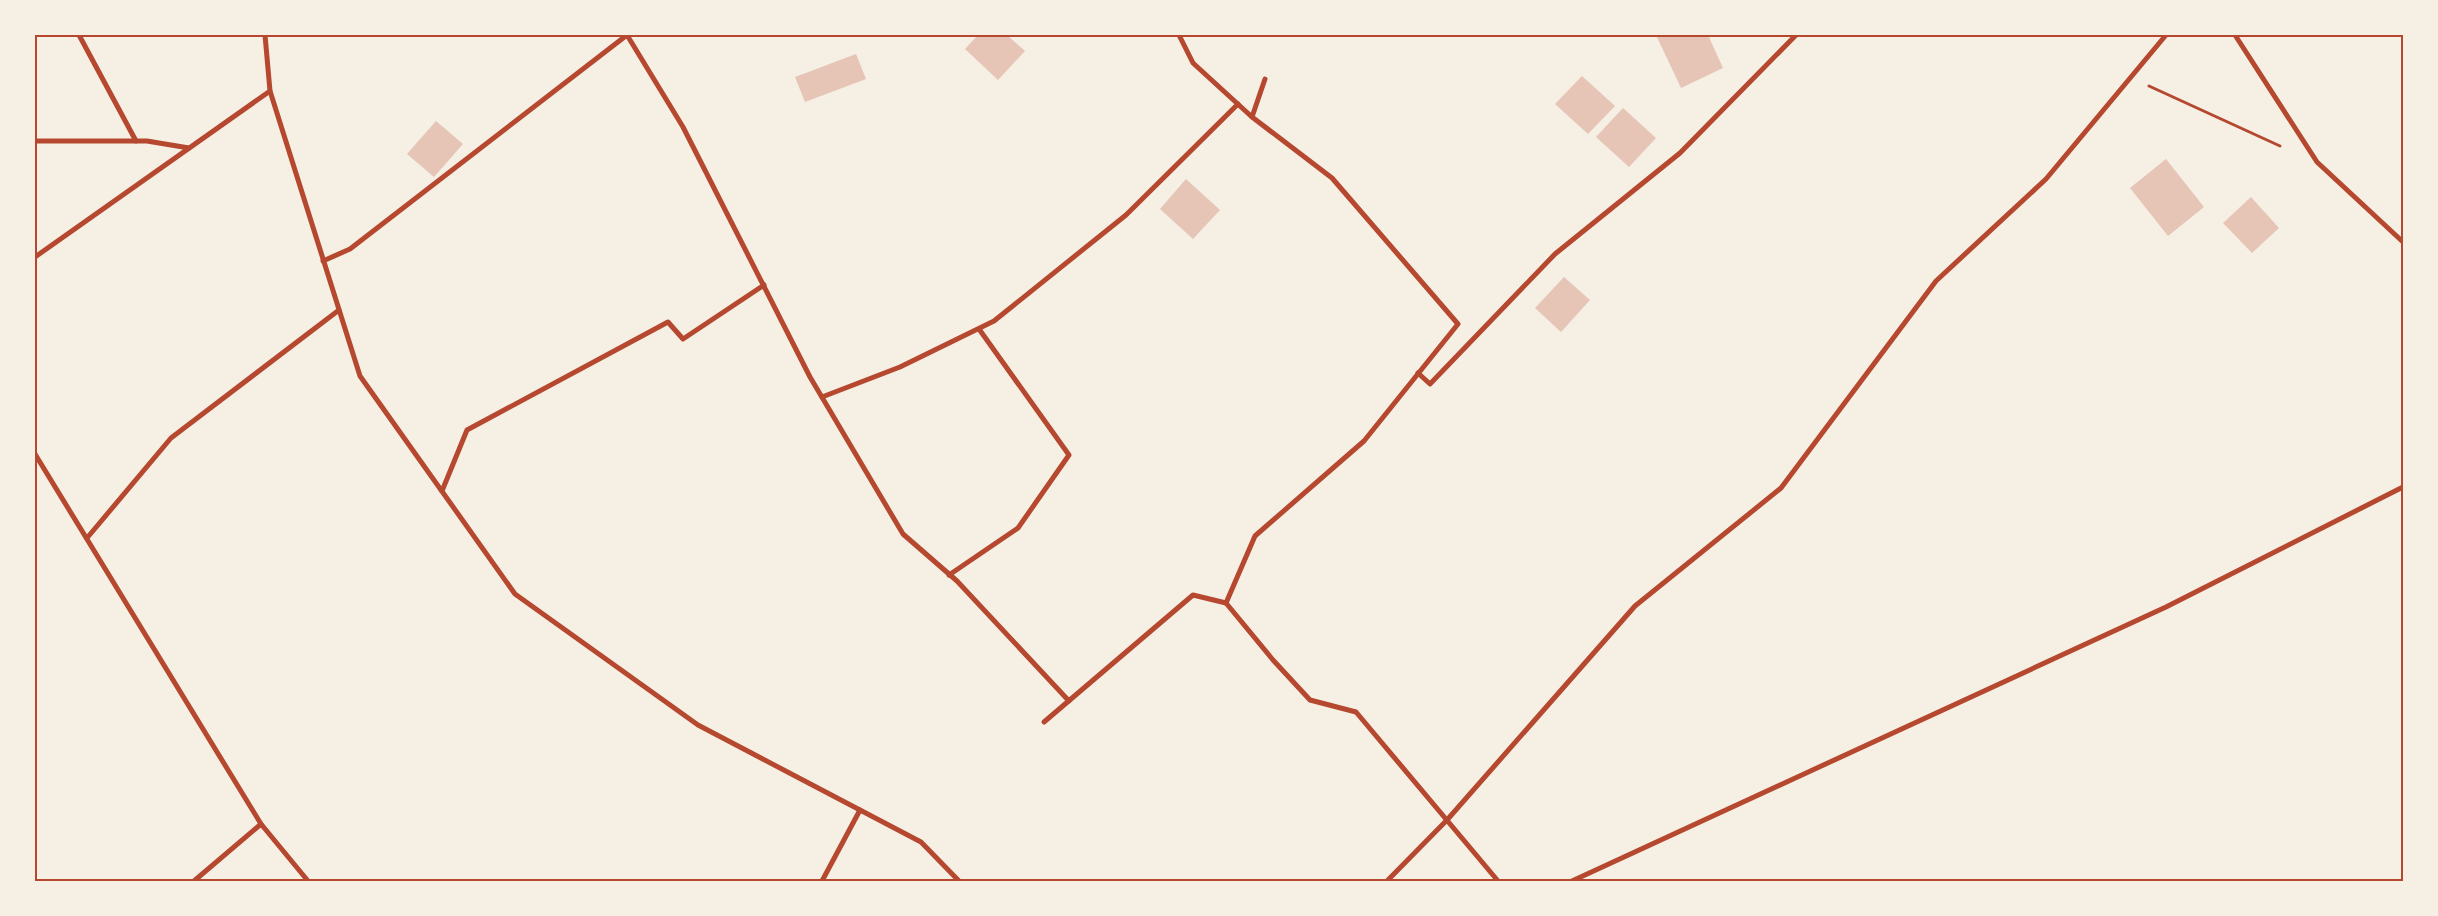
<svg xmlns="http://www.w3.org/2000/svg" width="2438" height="916" viewBox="0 0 2438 916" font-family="'Work Sans',sans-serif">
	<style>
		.building { fill: #e6c5b7 }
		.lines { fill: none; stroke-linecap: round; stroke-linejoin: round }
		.path { stroke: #b5482f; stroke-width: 3 }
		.minor { stroke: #b5482f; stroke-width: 5 }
		.neatline { fill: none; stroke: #b5482f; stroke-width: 2 }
	</style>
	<rect width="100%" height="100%" fill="#f6efe4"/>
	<g class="building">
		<polygon points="978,35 1007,35 1025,51 998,80 965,49"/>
		<polygon points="1656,35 1708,35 1723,68 1681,88"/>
		<polygon points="856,54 866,79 805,102 795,77"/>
		<polygon points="1582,76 1615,106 1588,134 1555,104"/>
		<polygon points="1623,108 1656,138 1629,167 1596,137"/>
		<polygon points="436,121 463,144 434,177 407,154"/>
		<polygon points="2166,159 2204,207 2168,236 2130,188"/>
		<polygon points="1186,179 1220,210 1193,239 1160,209"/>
		<polygon points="2251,197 2279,228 2252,253 2223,223"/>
		<polygon points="1564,277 1590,300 1561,332 1535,308"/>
	</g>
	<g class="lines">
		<polyline class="path" points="2149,86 2280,146"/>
		<g class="minor">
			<polyline points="79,35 136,141"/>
			<polyline points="627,35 683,127 810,377 903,534 957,581 1069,701"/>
			<polyline points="1179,35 1193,63 1252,117"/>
			<polyline points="2235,35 2317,162 2403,242"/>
			<polyline points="1265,79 1252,117 1332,178 1458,324 1364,441 1255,536 1226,603 1273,660 1310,700 1356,712 1498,881"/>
			<polyline points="270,91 360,376 515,594 698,725 921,842 959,881"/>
			<polyline points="35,141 147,141 189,148"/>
			<polyline points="35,257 270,91 265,35"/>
			<polyline points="323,261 350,249 627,35"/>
			<polyline points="1418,373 1430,384 1555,254 1680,153 1796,35"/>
			<polyline points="822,397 900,367 994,321 1126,215 1238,104"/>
			<polyline points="35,454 261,824 308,881"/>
			<polyline points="442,491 467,430 668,322 683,339 764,285"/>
			<polyline points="87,538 171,438 339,310"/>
			<polyline points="949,575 1018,528 1069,455 979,329"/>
			<polyline points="1044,722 1193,595 1226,603"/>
			<polyline points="194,881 261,824"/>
			<polyline points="822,881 860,810"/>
			<polyline points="1387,881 1447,820 1635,606 1781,488 1936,281 2046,179 2166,35"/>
			<polyline points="1572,881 2166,607 2403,487"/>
		</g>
	</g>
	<rect width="2438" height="916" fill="none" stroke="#f6efe4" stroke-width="72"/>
	<rect x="36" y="36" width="2366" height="844" class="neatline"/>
</svg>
